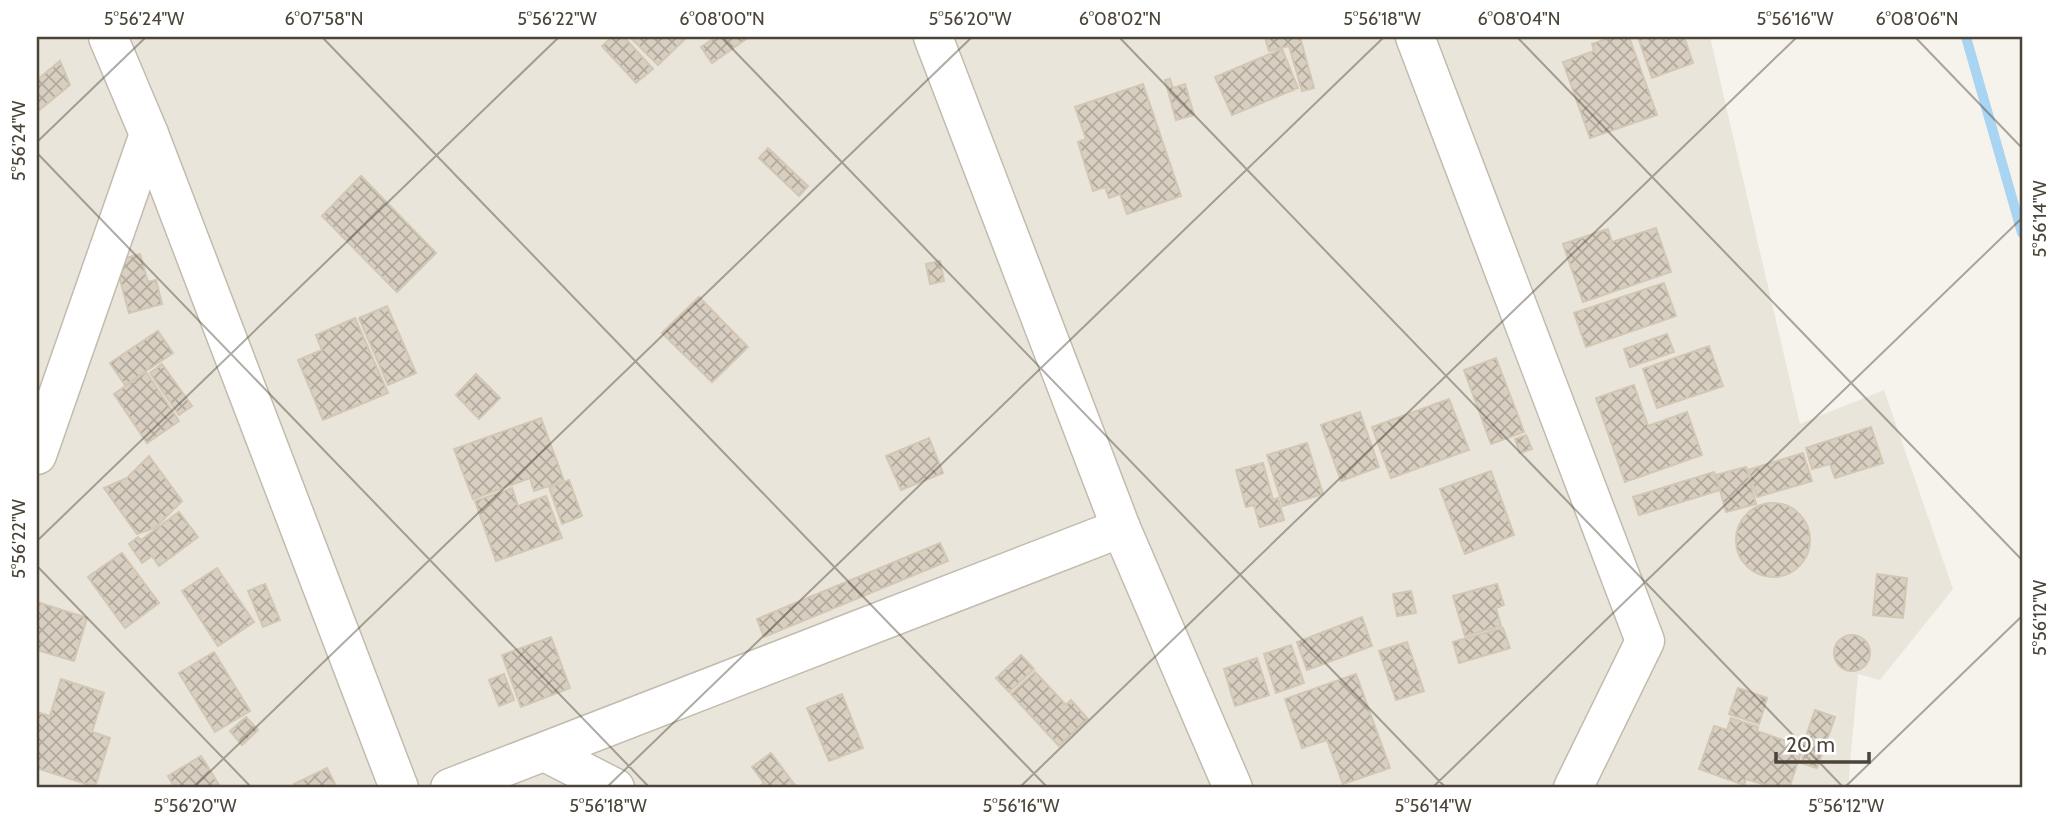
<svg xmlns="http://www.w3.org/2000/svg" width="2059" height="825" viewBox="0 0 2059 825" font-family="Cabin,sans-serif">
	<style>
		.residential { fill: #eae5da }
		.lines { fill: none; stroke-linecap: round; stroke-linejoin: round }
		.stream { stroke: #a9d4f2; stroke-width: 10 }
		.building { fill: url(#building-cross-hatch); stroke: #d3c7b4; stroke-width: 2 }
		.minor-casing { stroke: #c2bbae; stroke-width: 41 }
		.minor { stroke: #fff; stroke-width: 38 }
		.ticks { fill: none; stroke: #4b4439; stroke-width: 2; stroke-opacity: 0.45 }
		.neatline { fill: none; stroke: #4b4439; stroke-width: 2.5 }
		.ticks-label { font-size: 18px; text-anchor: middle; fill: #4b4439 }
	</style>
	<defs>
		<pattern id="building-cross-hatch" width="8" height="8" patternUnits="userSpaceOnUse" patternTransform="scale(1.75)"><rect width="8" height="8" fill="#d8cfc1"/><path d="M0 0l8 8M0 8l8-8" fill="none" stroke="#b1aa9e"/></pattern>
	</defs>
	<rect width="100%" height="100%" fill="#f6f3ec"/>
	<polygon class="residential" points="37,37 1710,37 1800,424 1884,390 1953,589 1880,680 1858,674 1848,788 37,788"/>
	<g class="lines">
		<polyline class="stream" points="1966,37 2022,233"/>
	</g>
	<g class="building">
		<polygon points="612,37 624,37 653,69 636,83 602,46"/>
		<polygon points="630,37 687,37 658,65"/>
		<polygon points="716,37 749,37 712,63 701,47"/>
		<polygon points="1265,37 1300,37 1314,88 1302,91 1289,46 1269,51"/>
		<polygon points="1612,37 1629,37 1657,115 1590,138 1563,62 1594,51 1592,44"/>
		<polygon points="1638,37 1684,37 1693,63 1652,78"/>
		<polygon points="1282,49 1298,88 1232,115 1215,77"/>
		<polygon points="60,61 70,85 37,112 37,80"/>
		<polygon points="1170,79 1173,88 1185,84 1194,115 1176,120 1165,80"/>
		<polygon points="1143,84 1181,196 1127,214 1120,194 1109,198 1105,187 1093,191 1078,142 1086,139 1075,107"/>
		<polygon points="768,148 808,186 799,196 759,158"/>
		<polygon points="361,176 436,253 397,292 322,216"/>
		<polygon points="1656,228 1671,272 1583,302 1563,244 1608,229 1612,242"/>
		<polygon points="140,254 148,282 156,280 162,304 129,313 115,261"/>
		<polygon points="940,261 944,281 930,284 926,264"/>
		<polygon points="1664,283 1676,316 1586,347 1574,313"/>
		<polygon points="699,297 748,347 712,382 662,333"/>
		<polygon points="387,306 416,373 388,385 359,318"/>
		<polygon points="355,318 388,393 323,420 298,360 322,350 316,335"/>
		<polygon points="158,331 173,353 125,385 110,363"/>
		<polygon points="1667,334 1674,352 1630,367 1624,349"/>
		<polygon points="1709,346 1723,386 1657,408 1643,369"/>
		<polygon points="1496,358 1524,432 1491,444 1464,370"/>
		<polygon points="162,364 192,406 179,415 150,373"/>
		<polygon points="146,372 179,421 147,443 114,394"/>
		<polygon points="476,374 500,398 479,419 456,395"/>
		<polygon points="1634,385 1648,426 1687,412 1702,455 1625,482 1596,398"/>
		<polygon points="1449,399 1469,450 1391,478 1372,427"/>
		<polygon points="1360,412 1379,467 1341,481 1321,425"/>
		<polygon points="541,418 564,481 534,491 530,478 473,499 454,449"/>
		<polygon points="1871,427 1883,463 1835,478 1830,464 1812,469 1806,448"/>
		<polygon points="1526,435 1532,449 1520,453 1515,439"/>
		<polygon points="929,438 943,473 901,490 886,456"/>
		<polygon points="1307,443 1323,494 1283,506 1267,455"/>
		<polygon points="1803,453 1812,481 1757,497 1748,470"/>
		<polygon points="149,456 182,501 155,528 137,534 104,488 127,478"/>
		<polygon points="1263,463 1273,500 1278,498 1284,520 1260,527 1254,505 1246,507 1236,470"/>
		<polygon points="1746,467 1756,504 1726,512 1716,475"/>
		<polygon points="1491,471 1514,535 1465,554 1440,489"/>
		<polygon points="1714,472 1720,490 1639,515 1633,497"/>
		<polygon points="569,480 582,516 562,524 549,487"/>
		<polygon points="512,488 518,506 546,496 562,538 496,561 475,501"/>
		<circle cx="1773" cy="540" r="37"/>
		<polygon points="179,512 198,537 159,566 152,556 142,563 129,544 138,537 141,540"/>
		<polygon points="940,543 948,561 764,637 757,619"/>
		<polygon points="122,553 159,603 125,628 88,577"/>
		<polygon points="217,568 254,622 218,646 182,591"/>
		<polygon points="1877,574 1907,578 1903,618 1873,615"/>
		<polygon points="265,584 280,620 263,627 248,591"/>
		<polygon points="1497,584 1504,605 1496,608 1501,626 1465,636 1453,596"/>
		<polygon points="1411,591 1416,613 1397,616 1393,594"/>
		<polygon points="37,602 87,618 74,661 37,650"/>
		<polygon points="1362,617 1372,646 1307,670 1297,642"/>
		<polygon points="1503,628 1510,648 1459,663 1453,642"/>
		<circle cx="1852" cy="653" r="18"/>
		<polygon points="551,637 570,688 521,707 502,655"/>
		<polygon points="1407,642 1424,691 1396,700 1379,651"/>
		<polygon points="1291,645 1304,683 1276,693 1264,654"/>
		<polygon points="214,652 250,711 215,732 179,673"/>
		<polygon points="1021,655 1034,669 1009,692 996,678"/>
		<polygon points="1257,658 1269,695 1235,706 1224,669"/>
		<polygon points="1035,672 1066,705 1071,700 1088,719 1059,746 1011,694"/>
		<polygon points="504,674 514,700 499,706 489,680"/>
		<polygon points="1356,674 1390,768 1343,784 1327,740 1302,748 1285,699"/>
		<polygon points="61,679 104,693 92,732 110,738 95,787 37,768 37,712 50,716"/>
		<polygon points="1738,688 1767,698 1759,724 1729,714"/>
		<polygon points="842,694 863,748 829,761 807,708"/>
		<polygon points="1815,710 1835,717 1817,768 1801,763 1806,746 1803,745"/>
		<polygon points="246,717 258,730 242,745 230,731"/>
		<polygon points="1731,718 1758,727 1757,731 1803,747 1789,788 1776,788 1746,779 1744,785 1699,769 1714,726 1727,730"/>
		<polygon points="771,753 797,788 757,788 764,783 752,767"/>
		<polygon points="201,756 221,788 175,788 168,776"/>
		<polygon points="327,768 337,788 296,788 294,784"/>
	</g>
	<g class="lines">
		<defs>
			<g id="minor">
				<polyline points="108,37 149,134 399,788"/>
				<polyline points="933,37 1121,528 1233,788"/>
				<polyline points="1415,37 1645,641 1573,788"/>
				<polyline points="37,455 149,134"/>
				<polyline points="545,752 615,788"/>
				<polyline points="450,788 1121,528"/>
			</g>
		</defs>
		<use href="#minor" class="minor-casing"/>
		<use href="#minor" class="minor"/>
	</g>
	<path class="ticks" d="M322 37 1048 788M721 37 1446 788M1119 37 1844 788M1517 37 2022 560M1915 37 2022 148M37 142 146 37M37 153 650 788M37 541 559 37M37 566 252 788M193 788 972 37M606 788 1384 37M1019 788 1797 37M1432 788 2022 218M1844 788 2022 616"/>
	<rect width="2059" height="825" fill="none" stroke="#ffffff" stroke-width="77"/>
	<path d="M1776 752v10h93v-10" fill="none" stroke="#4b4439" stroke-width="3.5"/>
	<text x="1786" y="752" font-size="21" fill="#4b4439" stroke="#ffffff" stroke-width="5" paint-order="stroke">20 m</text>
	<rect x="38" y="38" width="1983" height="748" class="neatline"/>
	<g class="ticks-label">
		<text x="144" y="25">5°56'24"W</text>
		<text x="324" y="25">6°07'58"N</text>
		<text x="557" y="25">5°56'22"W</text>
		<text x="722" y="25">6°08'00"N</text>
		<text x="970" y="25">5°56'20"W</text>
		<text x="1120" y="25">6°08'02"N</text>
		<text x="1382" y="25">5°56'18"W</text>
		<text x="1519" y="25">6°08'04"N</text>
		<text x="1795" y="25">5°56'16"W</text>
		<text x="1917" y="25">6°08'06"N</text>
		<text transform="translate(19 141) rotate(-90)" y="6">5°56'24"W</text>
		<text transform="translate(2040 219) rotate(-90)" y="6">5°56'14"W</text>
		<text transform="translate(19 539) rotate(-90)" y="6">5°56'22"W</text>
		<text transform="translate(2040 618) rotate(-90)" y="6">5°56'12"W</text>
		<text x="195" y="812">5°56'20"W</text>
		<text x="608" y="812">5°56'18"W</text>
		<text x="1021" y="812">5°56'16"W</text>
		<text x="1433" y="812">5°56'14"W</text>
		<text x="1846" y="812">5°56'12"W</text>
	</g>
</svg>
